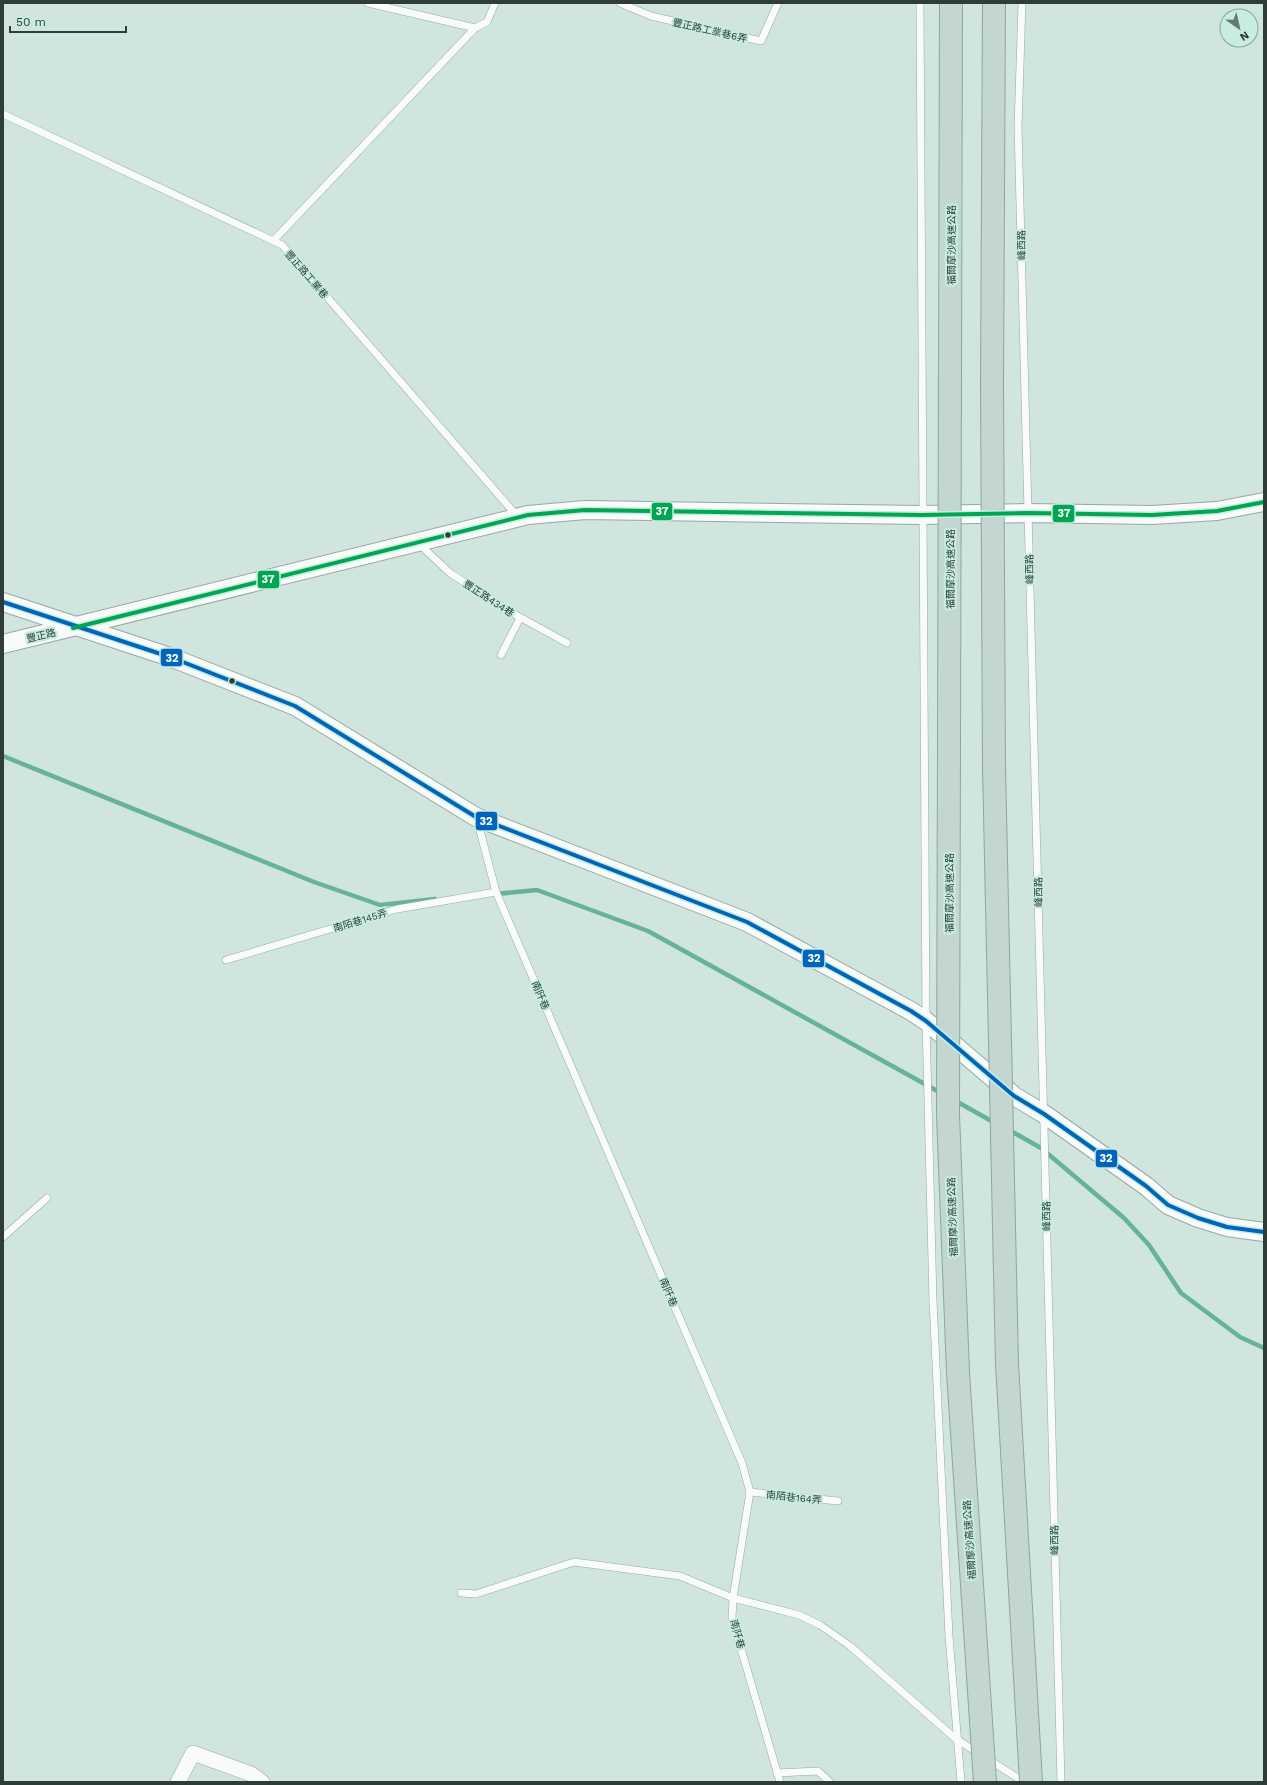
<svg xmlns="http://www.w3.org/2000/svg" width="1267" height="1785" viewBox="0 0 1267 1785" font-family="'Work Sans','Noto Sans TC',sans-serif">
	<style>
		.lines { fill: none; stroke-linecap: round; stroke-linejoin: round }
		.stream { stroke: #66b39d; stroke-width: 4.5 }
		.service-casing { stroke: #98a8a3; stroke-width: 8 }
		.minor-casing { stroke: #98a8a3; stroke-width: 16 }
		.tertiary-casing { stroke: #98a8a3; stroke-width: 20 }
		.service { stroke: #f8fbfa; stroke-width: 7 }
		.minor { stroke: #f8fbfa; stroke-width: 15 }
		.tertiary { stroke: #f8fbfa; stroke-width: 18 }
		.motorway-bridge-casing { stroke: #8ca69e; stroke-width: 24; stroke-linecap: butt }
		.motorway-bridge { stroke: #c4d6d1; stroke-width: 22 }
		.bus-1-casing { stroke: #c7ede0; stroke-width: 7 }
		.bus-2-casing { stroke: #c7ede0; stroke-width: 7 }
		.bus-1 { stroke: #0065bd; stroke-width: 4 }
		.bus-2 { stroke: #00a651; stroke-width: 4 }
		.bus-dot { fill: #2e3d38; stroke: #c7ede0; stroke-width: 1.5 }
		.labels { text-anchor: middle; stroke-width: 4; stroke-linejoin: round; paint-order: stroke }
		.street-label { font-size: 10px; fill: #2e3d38; stroke: #c7ede0 }
		.line-badge { stroke: #c7ede0; stroke-width: 1.5 }
		.badge-label { font-size: 11px; text-anchor: middle; font-weight: bold; fill: #fff }
	</style>
	<rect width="100%" height="100%" fill="#cfe5dd"/>
	<g class="lines">
		<g class="stream">
			<polyline points="3,756 314,882 380,905 435,899"/>
			<polyline points="496,894 537,890 648,931 941,1093"/>
			<polyline points="954,1100 995,1123"/>
			<polyline points="1009,1130 1041,1148 1124,1218 1149,1245 1181,1293 1240,1337 1264,1348"/>
		</g>
		<defs>
			<g id="service">
				<polyline points="368,3 475,28"/>
				<polyline points="620,3 651,16 761,41 778,3"/>
				<polyline points="920,3 926,1021 933,1301 949,1636 961,1782"/>
				<polyline points="1022,3 1018,127 1061,1782"/>
				<polyline points="3,114 282,245 517,516"/>
				<polyline points="273,241 475,28 487,22 495,3"/>
				<polyline points="418,543 450,573 516,615 567,643"/>
				<polyline points="501,655 520,618"/>
				<polyline points="477,819 496,892 742,1463 750,1492 733,1598 732,1618 780,1782"/>
				<polyline points="226,960 397,909 496,892"/>
				<polyline points="3,1237 47,1198"/>
				<polyline points="750,1492 838,1501"/>
				<polyline points="461,1593 476,1594 574,1562 680,1576 733,1598 799,1615 820,1625 850,1646 956,1739 1024,1782"/>
				<polyline points="777,1773 818,1771 830,1782"/>
			</g>
			<polyline id="minor" points="178,1782 193,1753 251,1774 262,1782"/>
			<g id="tertiary">
				<polyline points="3,602 170,657 295,706 476,817 747,922 911,1011 926,1021 1014,1096 1044,1114 1146,1186 1168,1205 1198,1218 1227,1227 1264,1232"/>
				<polyline points="3,644 528,515 585,510 922,515 1028,513 1152,515 1217,511 1264,502"/>
			</g>
		</defs>
		<use href="#service" class="service-casing"/>
		<use href="#minor" class="minor-casing"/>
		<use href="#tertiary" class="tertiary-casing"/>
		<use href="#service" class="service"/>
		<use href="#minor" class="minor"/>
		<use href="#tertiary" class="tertiary"/>
		<defs>
			<g id="motorway-bridge">
				<polyline points="951,3 948,1115 958,1372 985,1782"/>
				<polyline points="994,3 992,384 994,767 1007,1364 1031,1782"/>
			</g>
		</defs>
		<use href="#motorway-bridge" class="motorway-bridge-casing"/>
		<use href="#motorway-bridge" class="motorway-bridge"/>
		<defs>
			<polyline id="bus-1" points="3,602 170,657 295,706 476,817 747,922 911,1011 926,1021 1014,1096 1044,1114 1146,1186 1168,1205 1198,1218 1227,1227 1264,1232"/>
			<polyline id="bus-2" points="73,628 528,515 585,510 922,515 1028,513 1152,515 1217,511 1264,502"/>
		</defs>
		<use href="#bus-1" class="bus-1-casing"/>
		<use href="#bus-2" class="bus-2-casing"/>
		<use href="#bus-1" class="bus-1"/>
		<use href="#bus-2" class="bus-2"/>
	</g>
	<g class="bus-dot">
		<circle cx="448" cy="535" r="3.5"/>
		<circle cx="232" cy="681" r="3.5"/>
	</g>
	<g class="labels">
		<g class="street-label">
			<text transform="translate(710 30) rotate(13)" y="4">豐正路工業巷6弄</text>
			<text transform="translate(951 245) rotate(-90)" y="4">福爾摩沙高速公路</text>
			<text transform="translate(1021 245) rotate(-91)" y="4">峰西路</text>
			<text transform="translate(307 274) rotate(49)" y="4">豐正路工業巷</text>
			<text transform="translate(950 569) rotate(-90)" y="4">福爾摩沙高速公路</text>
			<text transform="translate(1029 569) rotate(-91)" y="4">峰西路</text>
			<text transform="translate(489 598) rotate(33)" y="4">豐正路434巷</text>
			<text transform="translate(41 635) rotate(-13)" y="4">豐正路</text>
			<text transform="translate(1038 892) rotate(-91)" y="4">峰西路</text>
			<text transform="translate(949 893) rotate(-90)" y="4">福爾摩沙高速公路</text>
			<text transform="translate(360 920) rotate(-17)" y="4">南陌巷145弄</text>
			<text transform="translate(541 995) rotate(67)" y="4">南阡巷</text>
			<text transform="translate(1046 1216) rotate(-91)" y="4">峰西路</text>
			<text transform="translate(952 1217) rotate(-92)" y="4">福爾摩沙高速公路</text>
			<text transform="translate(669 1292) rotate(67)" y="4">南阡巷</text>
			<text transform="translate(794 1497) rotate(6)" y="4">南陌巷164弄</text>
			<text transform="translate(969 1540) rotate(-94)" y="4">福爾摩沙高速公路</text>
			<text transform="translate(1054 1540) rotate(-91)" y="4">峰西路</text>
			<text transform="translate(738 1634) rotate(75)" y="4">南阡巷</text>
		</g>
	</g>
	<g class="line-badge">
		<rect x="651" y="502" width="22" height="19" rx="4" fill="#00a651"/>
		<rect x="1052" y="504" width="23" height="19" rx="4" fill="#00a651"/>
		<rect x="257" y="570" width="23" height="19" rx="4" fill="#00a651"/>
		<rect x="160" y="648" width="23" height="19" rx="4" fill="#0065bd"/>
		<rect x="475" y="811" width="23" height="20" rx="4" fill="#0065bd"/>
		<rect x="802" y="949" width="23" height="19" rx="4" fill="#0065bd"/>
		<rect x="1095" y="1149" width="23" height="19" rx="4" fill="#0065bd"/>
	</g>
	<g class="badge-label">
		<text x="662" y="515">37</text>
		<text x="1064" y="517">37</text>
		<text x="268" y="583">37</text>
		<text x="172" y="662">32</text>
		<text x="486" y="825">32</text>
		<text x="814" y="962">32</text>
		<text x="1106" y="1162">32</text>
	</g>
	<rect width="1267" height="1785" fill="none" stroke="#2e3d38" stroke-width="8"/>
	<g transform="translate(1239 28) rotate(146)"><circle r="19" fill="#c7ede0" stroke="#8aa79d"/>
	<path d="M0-3L7 15L0 10L-7 15Z" fill="#667872"/>
	<text y="-6" font-size="11" font-weight="bold" text-anchor="middle" fill="#2e3d38">N</text>
	</g>
	<path d="M10 26v6h116v-6" fill="none" stroke="#2e3d38" stroke-width="2"/>
	<text x="16" y="26" font-size="12" fill="#2e3d38" stroke="#c7ede0" stroke-width="3" paint-order="stroke">50 m</text>
</svg>
